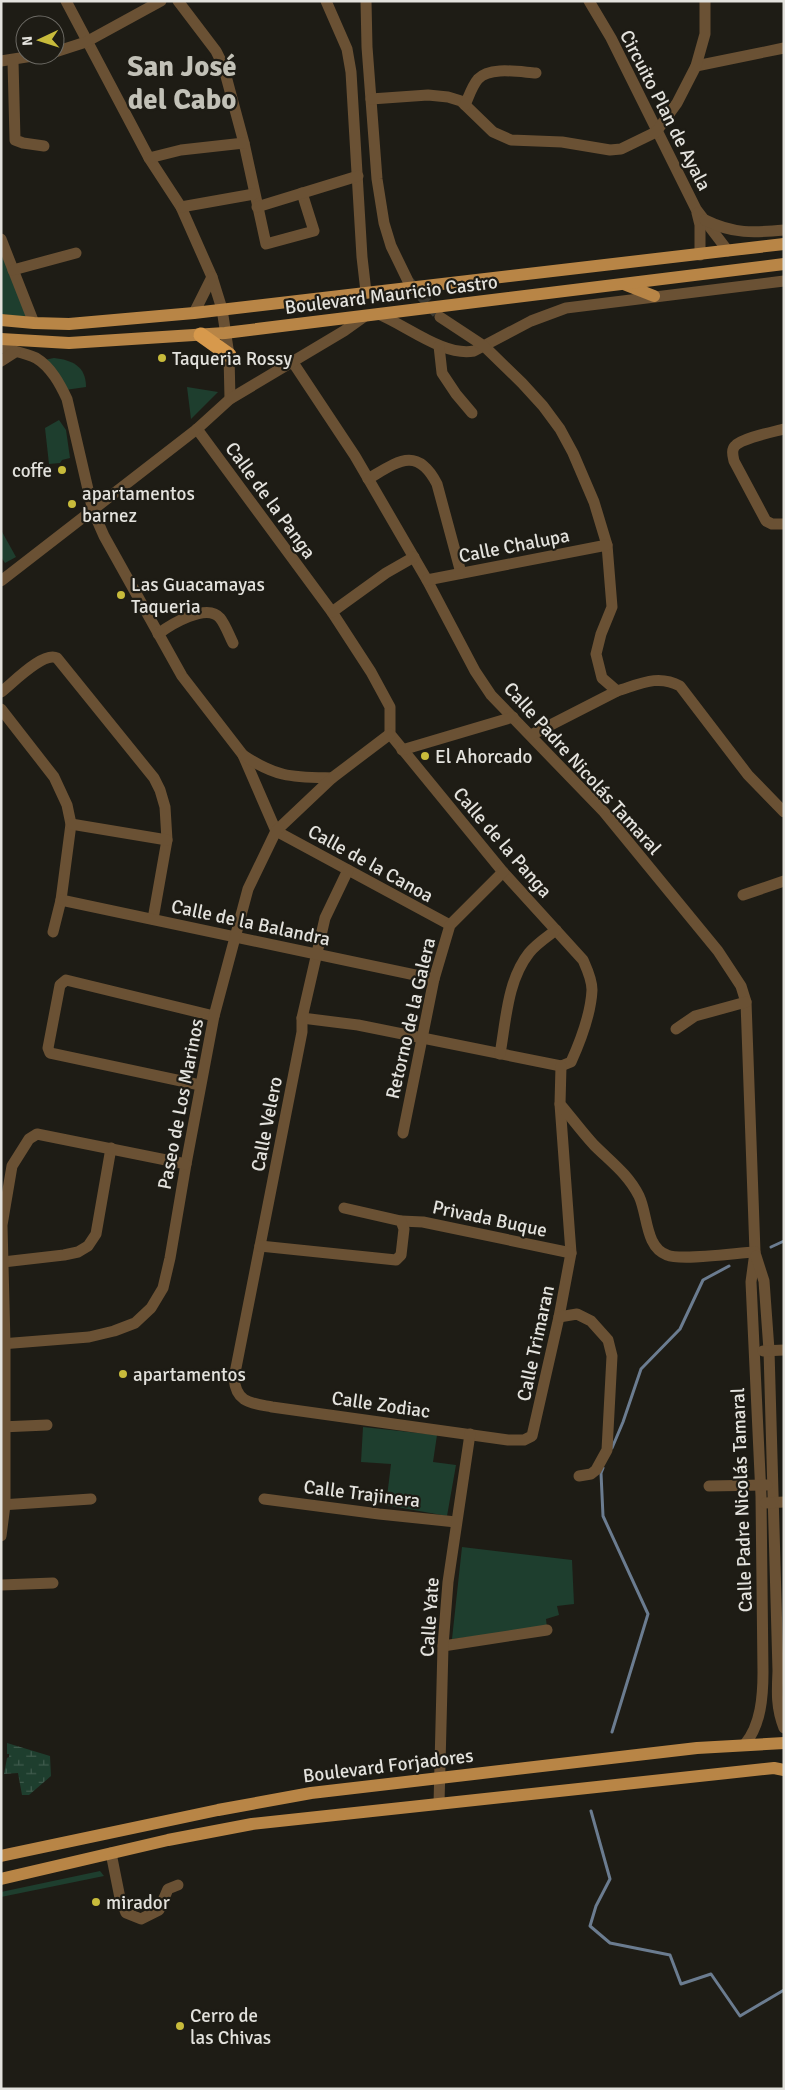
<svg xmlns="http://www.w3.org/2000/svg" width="785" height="2090" viewBox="0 0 785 2090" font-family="Signika,sans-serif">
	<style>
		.green { fill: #1e3e2e }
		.wetland { fill: url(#wetland-marsh) }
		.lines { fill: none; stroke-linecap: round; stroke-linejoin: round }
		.stream { stroke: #6b7c90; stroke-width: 3 }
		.minor-tunnel { stroke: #3c3a33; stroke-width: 11; stroke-dasharray: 11 5.5; stroke-linecap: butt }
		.minor { stroke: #6a5134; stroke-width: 11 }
		.major { stroke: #b88546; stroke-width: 12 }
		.highway { stroke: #d7994c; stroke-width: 15 }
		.poi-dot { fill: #c8bb3b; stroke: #1e1c15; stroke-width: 2 }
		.labels { text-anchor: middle; stroke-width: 4.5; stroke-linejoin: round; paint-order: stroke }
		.street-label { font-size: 19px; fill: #e3e2dd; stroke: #1e1c15 }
		.poi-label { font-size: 19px; fill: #e3e2dd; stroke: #1e1c15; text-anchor: start }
		.town-label { font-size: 29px; font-weight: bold; fill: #c2c1b7; stroke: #1e1c15 }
	</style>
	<defs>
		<pattern id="wetland-marsh" width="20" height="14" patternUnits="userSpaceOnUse" patternTransform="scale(1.25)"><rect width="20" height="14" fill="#1e3e2e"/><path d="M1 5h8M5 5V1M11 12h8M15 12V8" fill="none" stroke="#3f5a4c"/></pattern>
	</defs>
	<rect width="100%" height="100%" fill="#1e1c15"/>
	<g class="green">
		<polygon points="1,246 27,317 1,314"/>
		<path d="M54 358C72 360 86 366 86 387L65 390 44 360Z"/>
		<polygon points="187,387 218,392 191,419"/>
		<polygon points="59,420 66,430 70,458 62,460 60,463 49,464 45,428"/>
		<polygon points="1,530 16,557 5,563 1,557"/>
		<polygon points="363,1427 437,1435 433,1462 456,1465 447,1516 386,1505 391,1464 361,1462"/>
		<polygon points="462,1547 572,1560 574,1604 557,1606 559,1615 546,1619 547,1628 452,1639"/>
		<polygon points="100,1871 104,1876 1,1897 1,1892"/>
	</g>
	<polygon class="wetland" points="7,1743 50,1756 51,1776 29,1795 22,1795 18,1773 4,1774 7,1758 9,1757 9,1754 7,1754"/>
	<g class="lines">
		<g class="stream">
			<polyline points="771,1247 784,1241"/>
			<polyline points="612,1448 623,1422 641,1369 680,1329 703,1280 729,1266"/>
			<polyline points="603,1468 601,1473 603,1516 648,1614 612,1732"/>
			<polyline points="591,1811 610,1879 596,1906 590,1926 610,1943 670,1955 681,1984 711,1974 740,2016 784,1990"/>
		</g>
		<polyline class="minor-tunnel" points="409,282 437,313"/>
		<g class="minor">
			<polyline points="66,1 149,158 181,207 212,277 222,309 229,355 230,399"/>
			<polyline points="178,1 216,51 223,65 244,143 266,244 314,231 302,193"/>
			<polyline points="326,1 347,49 351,72 362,257 366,292"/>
			<polyline points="366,1 367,47 377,179 384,223 391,246 408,281"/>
			<polyline points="589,1 611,38 696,209 728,251"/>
			<polyline points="55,52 86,42 161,1"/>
			<polyline points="1,61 39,55"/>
			<polyline points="13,61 15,140 23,143 44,146"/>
			<polyline points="696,66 784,48"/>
			<polyline points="371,99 428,95 448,97 461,101 493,132 511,140 562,142 610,150 621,149 656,132 677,103 696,66 705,34 705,1"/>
			<path d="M465 105C469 96 472 86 478 79 490 66 520 72 536 73"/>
			<polyline points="149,158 181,150 244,143"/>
			<polyline points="181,207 254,194"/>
			<polyline points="257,207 358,176"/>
			<polyline points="697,213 700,225 700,255"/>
			<path d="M705 220C733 234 754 233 784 230"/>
			<polyline points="1,239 34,323"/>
			<polyline points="13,270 76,253"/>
			<polyline points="194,313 212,277"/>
			<path d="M378 314C406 325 444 357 474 351L531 321 566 308 784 281"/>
			<path d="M440 317 484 346 522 383 543 406 560 429 573 453 594 502 607 545 612 607 601 634 596 654 602 678 617 691C640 684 658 674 680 686L748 775 784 812"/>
			<polyline points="439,346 442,373 456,394 472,413"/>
			<path d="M1 347C12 351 26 353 36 358 51 367 60 384 67 399L93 511 104 536 182 676 243 755 276 831"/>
			<polyline points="1,361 15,352"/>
			<path d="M292 361 355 456 427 580 475 671 491 695 604 812 718 951 741 986 746 1002 755 1252 751 1282 761 1496 763 1672C763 1696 761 1725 745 1744"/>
			<path d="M197 429 332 612 371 672 390 707V734L503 872 583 960C587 969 592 979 592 990 591 1012 580 1042 571 1062L561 1066 358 1025 302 1018"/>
			<path d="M784 429C773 432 742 438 735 446 731 450 733 456 734 461L766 521 772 524H784"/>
			<path d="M368 479C397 462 417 445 437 484L461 573"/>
			<polyline points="427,580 607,545"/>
			<polyline points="1,581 197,429 230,399 344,331 365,316"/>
			<polyline points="332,612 386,573 414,557"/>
			<path d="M158 634C170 625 207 602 220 618 225 624 229 635 233 643"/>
			<path d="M1 692C13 683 43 651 57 658L154 778 160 790 165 807 167 840 153 919"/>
			<polyline points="1,709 54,777 67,805 71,824 61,900 53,932"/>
			<polyline points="531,735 617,691"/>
			<polyline points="402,750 513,717"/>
			<path d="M243 755C277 778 293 777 332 778"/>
			<polyline points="71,824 167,840"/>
			<polyline points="276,831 450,925"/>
			<path d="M348 870 325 918 302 1018V1032L234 1378C236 1403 251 1403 272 1407L508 1440H524L532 1436 559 1317 571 1253 560 1104"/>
			<polyline points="743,895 784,881"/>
			<polyline points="61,900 434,979"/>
			<polyline points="676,1029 695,1016 746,1002"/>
			<path d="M500 1054C506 1021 507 981 529 953 536 944 547 937 556 930"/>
			<path d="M561 1066 560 1104C571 1117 582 1132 594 1145 611 1162 628 1174 639 1196 648 1215 645 1247 667 1255 681 1261 736 1253 755 1252"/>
			<polyline points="200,1085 50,1053 48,1048 60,985 66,980 214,1016"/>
			<polyline points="403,1133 434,979 450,925 503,872"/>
			<polyline points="401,1221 423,1222 571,1253"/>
			<polyline points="260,1246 396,1260 401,1255 404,1229 401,1221 344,1208"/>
			<path d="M756 1256 764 1281 769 1350 778 1671C777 1691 776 1708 784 1728"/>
			<polyline points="3,1262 64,1255 78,1252 88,1246 96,1234 111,1148"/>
			<polyline points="559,1317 577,1314 591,1321 608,1340 612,1356 607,1450 596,1470 591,1474 579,1476"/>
			<polyline points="1,1344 89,1337 114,1331 135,1323 151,1308 163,1288 170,1258 186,1164 214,1016 248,889 276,831 332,778 390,734"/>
			<polyline points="763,1351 784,1350"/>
			<polyline points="1,1427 47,1425"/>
			<polyline points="709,1486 767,1485"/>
			<polyline points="264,1499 379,1514 456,1522"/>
			<polyline points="765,1503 784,1502"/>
			<polyline points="1,1505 91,1499"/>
			<polyline points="1,1536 5,1505 5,1344 2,1225 12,1166 29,1139 37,1134 186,1164"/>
			<polyline points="1,1585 53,1583"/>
			<polyline points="443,1646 547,1630"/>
			<polyline points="439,1804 443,1646 448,1582 470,1434"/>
			<polyline points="111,1853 120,1898 126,1913 141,1919 159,1910 168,1889 178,1885"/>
		</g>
		<g class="major">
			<polyline points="626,285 654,296"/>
			<polyline points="1,320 34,323 69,324 194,313 784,244"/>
			<polyline points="1,339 69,343 225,333 784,264"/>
			<polyline points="1,1856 218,1810 311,1793 697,1748 784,1743"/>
			<polyline points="1,1879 168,1840 252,1824 774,1768 784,1770"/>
		</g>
		<polyline class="highway" points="201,335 229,355"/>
	</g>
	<g class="poi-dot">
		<circle cx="162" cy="358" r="5"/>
		<circle cx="62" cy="470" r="5"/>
		<circle cx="72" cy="504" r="5"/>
		<circle cx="121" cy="595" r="5"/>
		<circle cx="425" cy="756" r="5"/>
		<circle cx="123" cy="1374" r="5"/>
		<circle cx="96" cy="1902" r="5"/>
		<circle cx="180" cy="2026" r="5"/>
	</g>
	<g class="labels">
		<g class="street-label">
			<text transform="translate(666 110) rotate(63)" y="7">Circuito Plan de Ayala</text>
			<text transform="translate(391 294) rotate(-7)" y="7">Boulevard Mauricio Castro</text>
			<text transform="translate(271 500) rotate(54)" y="7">Calle de la Panga</text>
			<text transform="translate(514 545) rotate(-11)" y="7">Calle Chalupa</text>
			<text transform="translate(583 768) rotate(48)" y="7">Calle Padre Nicolás Tamaral</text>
			<text transform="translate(503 842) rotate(49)" y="7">Calle de la Panga</text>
			<text transform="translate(371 863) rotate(29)" y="7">Calle de la Canoa</text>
			<text transform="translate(251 922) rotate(12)" y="7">Calle de la Balandra</text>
			<text transform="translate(410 1018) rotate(-77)" y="7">Retorno de la Galera</text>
			<text transform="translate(180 1104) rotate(-79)" y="7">Paseo de Los Marinos</text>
			<text transform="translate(266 1124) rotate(-79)" y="7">Calle Velero</text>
			<text transform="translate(490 1218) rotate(12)" y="7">Privada Buque</text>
			<text transform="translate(535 1343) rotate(-78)" y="7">Calle Trimaran</text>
			<text transform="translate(381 1404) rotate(8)" y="7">Calle Zodiac</text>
			<text transform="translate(362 1493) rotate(7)" y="7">Calle Trajinera</text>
			<text transform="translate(741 1500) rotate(-92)" y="7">Calle Padre Nicolás Tamaral</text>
			<text transform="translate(429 1617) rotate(-86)" y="7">Calle Yate</text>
			<text transform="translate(388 1765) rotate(-7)" y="7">Boulevard Forjadores</text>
		</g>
		<g class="poi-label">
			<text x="172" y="365">Taqueria Rossy</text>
			<text x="52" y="477" text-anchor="end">coffe</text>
			<text x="82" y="500">apartamentos<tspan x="82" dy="22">barnez</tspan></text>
			<text x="131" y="591">Las Guacamayas<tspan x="131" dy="22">Taqueria</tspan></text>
			<text x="435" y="763">El Ahorcado</text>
			<text x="133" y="1381">apartamentos</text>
			<text x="106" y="1909">mirador</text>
			<text x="190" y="2022">Cerro de<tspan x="190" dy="22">las Chivas</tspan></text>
		</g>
		<g class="town-label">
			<text x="182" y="76">San José<tspan x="182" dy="33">del Cabo</tspan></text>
		</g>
	</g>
	<rect width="785" height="2090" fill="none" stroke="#e3e2dd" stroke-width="5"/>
	<g transform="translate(40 40) rotate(266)"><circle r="24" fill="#1e1c15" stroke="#6d6b65"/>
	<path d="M0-4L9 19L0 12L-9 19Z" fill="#c8bb3b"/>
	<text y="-8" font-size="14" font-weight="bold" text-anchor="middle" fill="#e3e2dd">N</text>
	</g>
</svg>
